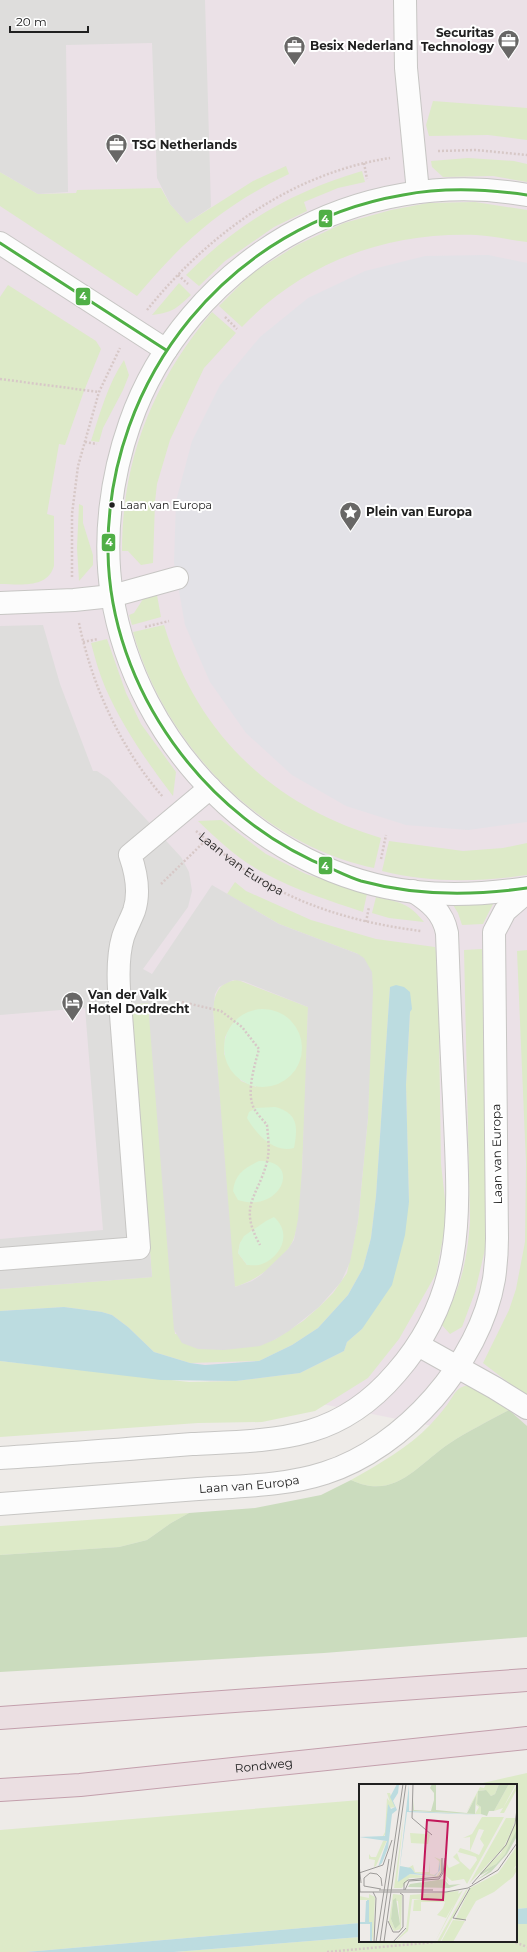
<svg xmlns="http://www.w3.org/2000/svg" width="527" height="1952" viewBox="0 0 527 1952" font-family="Montserrat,sans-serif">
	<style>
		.industrial { fill: #ebe1e7 }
		.grass { fill: #ddeac8; fill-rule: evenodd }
		.forest { fill: #cbdcbe }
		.park { fill: #d7f3d5 }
		.parking { fill: #dedddc; fill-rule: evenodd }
		.plaza { fill: #e3e2e7 }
		.water { fill: #bcdce0 }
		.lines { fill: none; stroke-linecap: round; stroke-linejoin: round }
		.minor-casing { stroke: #c7c6c4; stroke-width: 24 }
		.highway-casing { stroke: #c39fac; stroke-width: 24 }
		.path { stroke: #d7c8c7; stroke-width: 2.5; stroke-dasharray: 2 2; stroke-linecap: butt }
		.minor { stroke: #fcfcfc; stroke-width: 22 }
		.highway { stroke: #ebdfe2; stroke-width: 22 }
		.bus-1-casing { stroke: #fff; stroke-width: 6 }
		.bus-1 { stroke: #50af46; stroke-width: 3 }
		.bus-dot { fill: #202020; stroke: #fff; stroke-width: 1.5 }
		.labels { text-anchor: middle; stroke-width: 4; stroke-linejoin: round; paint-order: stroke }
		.bus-label { font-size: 11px; fill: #202020; stroke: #fff; text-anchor: start }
		.poi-label { font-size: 12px; font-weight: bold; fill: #202020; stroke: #fff; text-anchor: start }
		.street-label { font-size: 12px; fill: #202020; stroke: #fff }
		.inset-river { fill: none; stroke: #bcdce0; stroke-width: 2 }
		.inset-road { fill: none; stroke: #9c9a98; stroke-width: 1 }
		.view { fill: #c2185b; fill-opacity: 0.15; stroke: #c2185b; stroke-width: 2 }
		.inset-edge { fill: none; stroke: #202020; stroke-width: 2 }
		.line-badge { stroke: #fff; stroke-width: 1.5 }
		.badge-label { font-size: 11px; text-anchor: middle; font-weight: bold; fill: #fff }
	</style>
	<rect width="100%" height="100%" fill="#eeebe8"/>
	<polygon class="industrial" points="0,0 527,0 527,1445 0,1340"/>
	<g class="grass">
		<polygon points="433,101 527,108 527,140 488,135 429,136 426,125"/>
		<polygon points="468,158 514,161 527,164 527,182 493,176 443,177 432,167 431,161"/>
		<path d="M286 166 289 174C222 206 184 240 137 296L0 206V172L38 194 76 193 77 190 161 188 170 204 187 223 253 181Z"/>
		<path d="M362 171 365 182 338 188 304 202 307 211 274 227 225 261 199 286 186 275C238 223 291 192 362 171Z"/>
		<path d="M475 202 527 210V242C510 240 493 236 476 235 386 232 304 262 242 327L219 306 251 274 297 245 344 223 391 210 428 203Z"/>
		<path d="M179 283 191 295C177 308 172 313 152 315Z"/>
		<path d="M8 285 96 341 101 349 84 391 65 445 59 444 47 514 54 516V566C47 589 20 584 0 584V297Z"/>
		<path d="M212 312 236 333 204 368 170 440 157 484 155 502 153 563 141 565 128 551H122C122 458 153 383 212 312Z"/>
		<path d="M124 360 129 375 123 390 103 428 99 442 91 441C100 413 108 384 124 360Z"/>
		<polygon points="79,504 83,506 83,523 93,555 93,565 79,581 77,548"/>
		<polygon points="157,595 161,617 132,625 129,615 134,613 145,596"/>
		<path d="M164 625C197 734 273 806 381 838L374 868C259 844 164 743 133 632Z"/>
		<path d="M107 639 126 693 141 724 176 772 173 796C147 762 122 726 105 687 99 673 95 658 91 643Z"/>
		<path d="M221 820 266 854 306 874 367 894 363 912C330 901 296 890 266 874 240 861 219 841 198 821Z"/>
		<path d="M389 841 463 851 503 848 527 843V875C479 882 430 883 382 871Z"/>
		<polygon points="235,882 246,891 311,920 376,939 435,947 438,962 441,1164 447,1217 436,1274 399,1339 368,1378 315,1411 262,1422 198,1423 0,1437 0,1361 189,1382 236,1381 300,1373 344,1351 347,1342 362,1329 409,1202 406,1085 410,1012 412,1008 390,987 376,1196 371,1238 363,1268 348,1295 318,1328 292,1345 259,1361 190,1363 154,1352 128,1327 112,1315 102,1312 64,1307 0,1311 0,1289 152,1277 130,1004 149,1003 175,1334 274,1340 303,1321 319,1307 333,1293 347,1273 358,1221 368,1117 369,1067 358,954 279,924 227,894"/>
		<path d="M376 897C399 902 409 903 424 922L389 918 372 913Z"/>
		<polygon points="496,898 483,924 462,925 458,913 450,900"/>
		<path d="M482 949 490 1197 487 1241 475 1292 462 1327 450 1334 441 1324C461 1288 467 1262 470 1221L464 950Z"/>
		<polygon points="527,950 527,1397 483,1363 509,1310 516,1289 525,1242 526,1163 517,951"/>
		<path d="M238 980 308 1007C307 1055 305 1103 303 1150 301 1178 303 1212 294 1238 287 1259 255 1282 234 1287L213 1011C214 994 219 981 238 980ZM233 1023 256 1087 241 1081 224 1054 225 1037ZM252 1230 247 1265 238 1253 240 1243Z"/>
		<path d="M471 1385 482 1389 509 1410C489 1421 468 1431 450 1443 417 1465 395 1501 351 1480 379 1464 408 1448 431 1424 436 1418 442 1412 447 1405 455 1394 456 1386 471 1385Z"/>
		<polygon points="189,1513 171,1523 147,1540 119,1547 0,1555 0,1526"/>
		<polygon points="527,1773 527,1908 516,1909 516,1785 474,1785"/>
		<polygon points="360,1800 360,1923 26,1952 0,1952 0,1830"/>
		<polygon points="516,1924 527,1924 527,1952 174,1952 360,1937 360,1941 516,1941"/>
	</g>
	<path class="forest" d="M509 1410 527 1426V1637L324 1653 0 1672V1555L119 1547 147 1540 171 1523 189 1513 255 1508 321 1495 351 1480C395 1501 417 1465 450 1443 468 1431 489 1421 509 1410Z"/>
	<g class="park">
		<circle cx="263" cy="1048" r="39"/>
		<path d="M275 1107C298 1113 298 1127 294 1148 274 1154 256 1134 247 1118L249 1112 256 1108Z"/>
		<path d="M259 1161C303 1160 281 1214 238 1200L233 1191C235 1174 244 1168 259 1161Z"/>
		<path d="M274 1217C292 1233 282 1256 262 1264 258 1266 251 1265 247 1265L238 1253 240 1243 244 1236 266 1221Z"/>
	</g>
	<g class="parking">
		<polygon points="0,0 205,0 211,207 187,223 170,204 157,178 152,43 66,45 68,192 38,194 0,172"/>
		<path d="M43 625 60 684 93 771H97L109 779 181 857 189 872 192 891 188 907 143 969 152 974 212 885 279 924 358 954 364 958 372 972 373 991 368 1117 358 1221 350 1262 341 1282 319 1307 289 1331 274 1340 260 1346 224 1350 198 1349 182 1343 174 1330 148 1003 130 1004 152 1277 0 1289V1239L103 1230 85 1008 0 1015V626ZM233 980 243 981 308 1007 302 1171 298 1219 294 1240 288 1249 261 1275 252 1281 235 1287 213 1011 215 994 219 987Z"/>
	</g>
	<polygon class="plaza" points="488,255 527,263 527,822 468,830 406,825 346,806 292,775 246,733 210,682 185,625 174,563 176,501 192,441 220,385 260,337 308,298 365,271 425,256"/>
	<g class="water">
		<polygon points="396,985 404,987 410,992 412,1009 410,1012 406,1085 409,1202 405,1235 392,1285 362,1329 347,1342 344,1351 300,1373 236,1381 161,1380 0,1361 0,1311 64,1307 102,1312 112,1315 128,1327 154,1352 190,1363 205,1365 259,1361 292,1345 318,1328 348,1295 363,1268 371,1238 376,1196 389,1001 390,987"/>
		<polygon points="527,1908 527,1924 516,1924 516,1909"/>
		<polygon points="360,1923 360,1937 174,1952 26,1952"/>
	</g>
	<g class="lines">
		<defs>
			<g id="minor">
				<polyline points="405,0 406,68 418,192"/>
				<path d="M527 195C445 180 359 195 287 236 215 278 157 345 130 423 111 477 103 538 112 595 136 746 262 874 415 892 453 896 489 894 527 888"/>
				<polyline points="0,243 166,350"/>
				<polyline points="0,603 74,600 112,596 177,578"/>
				<path d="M0 1259 139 1248 119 989C118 971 118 954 123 937 126 928 131 919 134 911 140 893 136 872 130 855L210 788"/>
				<polyline points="418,1345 495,1388 527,1408"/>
				<path d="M0 1458C64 1454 128 1449 192 1444 231 1442 272 1442 310 1431 344 1421 373 1400 396 1373 470 1289 458 1203 454 1099 451 1044 449 989 447 933 443 912 430 902 413 891"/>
				<path id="s2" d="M0 1504C66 1499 132 1494 198 1489 240 1486 285 1486 325 1473 404 1448 480 1362 494 1279 496 1265 497 1251 497 1238L494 932 505 911 527 892"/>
			</g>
			<g id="highway">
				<polyline points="0,1718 527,1680"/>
				<path id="s3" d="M0 1790 80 1785 527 1738"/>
			</g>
		</defs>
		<use href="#minor" class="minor-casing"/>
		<use href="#highway" class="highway-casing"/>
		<g class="path">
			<polyline points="438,151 476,150 527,155"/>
			<polyline points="364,163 367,179"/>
			<polyline points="178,275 188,284"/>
			<path d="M147 310C208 234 292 173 390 158"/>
			<polyline points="225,317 237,329"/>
			<polyline points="0,379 99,392"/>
			<polyline points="85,442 97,444"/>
			<polyline points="72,577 72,514 78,466 99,392 120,348"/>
			<path d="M79 623C92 686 121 749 163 797"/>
			<polyline points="145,627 169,621"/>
			<polyline points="83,642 98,639"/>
			<path id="s1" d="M196 831C218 849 239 868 264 882 312 910 366 924 421 931"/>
			<polyline points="381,859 386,835"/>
			<polyline points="161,884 206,840"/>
			<polyline points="366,922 369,907"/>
			<path d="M182 1002 221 1011 242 1027 259 1049C255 1064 245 1095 255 1110 258 1115 263 1120 267 1125 268 1136 270 1150 267 1162 257 1199 238 1205 260 1245"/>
			<polyline points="512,1941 527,1947"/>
			<polyline points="327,1952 446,1941"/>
		</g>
		<use href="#minor" class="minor"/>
		<use href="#highway" class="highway"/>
		<defs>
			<g id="bus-1">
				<path d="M527 195C486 189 445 187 403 195 231 224 106 377 108 552 110 689 205 819 332 869 341 873 351 878 361 881 416 896 471 896 527 888"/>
				<polyline points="0,243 166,350"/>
			</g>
		</defs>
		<use href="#bus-1" class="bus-1-casing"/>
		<use href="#bus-1" class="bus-1"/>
	</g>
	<defs>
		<symbol id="office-pin" viewBox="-11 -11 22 30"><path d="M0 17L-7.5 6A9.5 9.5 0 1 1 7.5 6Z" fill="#686766" stroke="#fff"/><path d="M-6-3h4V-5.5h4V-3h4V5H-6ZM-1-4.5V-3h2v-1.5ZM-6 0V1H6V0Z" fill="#fff"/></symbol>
		<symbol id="sight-pin" viewBox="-11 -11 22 30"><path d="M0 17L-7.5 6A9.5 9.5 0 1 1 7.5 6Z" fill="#686766" stroke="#fff"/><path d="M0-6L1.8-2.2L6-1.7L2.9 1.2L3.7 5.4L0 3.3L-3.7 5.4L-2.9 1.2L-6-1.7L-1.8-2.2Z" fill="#fff"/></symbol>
		<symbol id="hotel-pin" viewBox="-11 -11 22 30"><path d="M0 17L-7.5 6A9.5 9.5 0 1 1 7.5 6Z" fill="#686766" stroke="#fff"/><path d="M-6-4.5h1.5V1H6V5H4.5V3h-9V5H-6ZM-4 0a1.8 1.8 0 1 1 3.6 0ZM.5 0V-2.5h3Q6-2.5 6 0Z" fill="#fff"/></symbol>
	</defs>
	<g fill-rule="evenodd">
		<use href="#office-pin" x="496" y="28" width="25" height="34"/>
		<use href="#office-pin" x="282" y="34" width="25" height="34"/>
		<use href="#office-pin" x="104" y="132" width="25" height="34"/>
		<use href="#sight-pin" x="338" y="500" width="25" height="34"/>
		<use href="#hotel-pin" x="60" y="990" width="25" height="34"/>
	</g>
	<circle class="bus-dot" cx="112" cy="505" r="3.5"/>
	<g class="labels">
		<g class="bus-label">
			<text x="120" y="509">Laan van Europa</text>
		</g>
		<g class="poi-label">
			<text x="494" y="37" text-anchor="end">Securitas<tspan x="494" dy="14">Technology</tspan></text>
			<text x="310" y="50">Besix Nederland</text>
			<text x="132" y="149">TSG Netherlands</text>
			<text x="366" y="516">Plein van Europa</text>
			<text x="88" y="999">Van der Valk<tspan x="88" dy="14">Hotel Dordrecht</tspan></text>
		</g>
		<g class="street-label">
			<text dy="4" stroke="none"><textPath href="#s1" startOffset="56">Laan van Europa</textPath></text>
			<text transform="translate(497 1154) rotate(-91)" y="4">Laan van Europa</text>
			<text dy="4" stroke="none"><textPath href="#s2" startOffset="250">Laan van Europa</textPath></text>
			<text dy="4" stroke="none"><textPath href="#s3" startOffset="265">Rondweg</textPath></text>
		</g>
	</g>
	<g transform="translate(359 1784)">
		<rect width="158" height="158" fill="#eeebe8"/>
		<path d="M127 0H140L136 10 132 12 126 6 119 7 118 20 122 23V30H116L120 23 117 21V13L107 29 121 3 125 4ZM150 0H157L144 24 135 27ZM158 1V5L145 29H141ZM28 9H31L36 23 29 24 28 49 23 54 26 48 28 14 31 18ZM45 30 38 97 51 90 72 93 78 92 81 87V77L79 88 75 92 56 89 52 84 48 85 41 82 49 84 54 81 56 88H70L71 77V90L75 91 79 88 80 77 75 73 83 76V87L79 93 50 94 43 104H35ZM123 33H145L108 100 105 95 93 97 87 92 90 99 84 93 86 76 90 84 101 79 94 73 98 69 101 77 111 86 118 76 117 73 99 68 101 64 111 67V53L104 54 113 50ZM120 45 125 46 121 55 125 61 120 71 111 67ZM147 34H157L147 61 110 100ZM158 35 157 49 146 70 137 80 121 89 142 69ZM68 48 71 51 69 60 52 59 51 49 66 50ZM28 56 17 82 15 83 16 76 10 75V70L12 73H17L24 57ZM158 62V80L154 86 158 82V86L154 93 135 108 117 117 106 136H96L111 104 139 89ZM109 105 81 158H78L107 106ZM104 106 76 158 95 120 87 134 78 131 84 124 86 118H62V127H54L55 116 62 115H53L49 147 36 158 47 146 51 111 100 107 99 110ZM10 110 16 113 14 158 11 140 7 139 8 116H0V112L10 114ZM34 110 43 111 42 145 35 147 30 138ZM34 116 39 117 41 139 36 145 32 135ZM94 136 106 137 94 158H82Z" fill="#ddeac8" fill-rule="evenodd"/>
		<path d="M73 0H77V26L108 29 117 12 116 30 54 27V15L55 26 72 27 75 16V9L71 4ZM140 0H150L135 27H130L128 32 122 30V23L118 20 119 7 127 6 132 12 136 10ZM158 45 157 54 148 70 132 88 118 96 131 86 122 91 121 89 137 80 146 70ZM85 95 90 101 102 100 90 104 49 103 51 100ZM37 114 41 140 36 145 32 135 34 116Z" fill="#cbdcbe"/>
		<path d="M38 0H40L39 9 34 17 38 26 33 30 29 64 23 79 19 83 28 57 0 53 26 52 29 20 32 25 36 23 31 13ZM50 0V27L128 31 48 28 41 82 52 84 56 89 75 92 79 88 81 77V86L76 92 51 90 39 98Z" fill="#bcdce0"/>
		<path class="inset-river" d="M9 116V139H12V158M0 139H7L8 117"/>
		<path class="inset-road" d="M54 0 53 34 73 51M33 56 24 81 0 89 1 108H87L109 104 139 86 158 59M0 80 2 99M113 100 147 61 156 40 158 25M22 105 5 102V94L11 89 18 90 22 94 23 102M20 106H74M45 106V99L49 96 80 93 83 88V74M46 106 50 97 80 95 84 89 86 74M14 108 17 114 15 158M107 136 94 134 111 104M29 137 34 148H40L44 143V111L41 109M17 158 30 75M21 158 44 0M25 158 47 0M34 158 47 144"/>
		<path class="view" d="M68 36 89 38 84 116 63 115Z"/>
		<rect width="158" height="158" class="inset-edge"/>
	</g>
	<g class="line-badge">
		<rect x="318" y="209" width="15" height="19" rx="4" fill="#50af46"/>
		<rect x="75" y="287" width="16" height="19" rx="4" fill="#50af46"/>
		<rect x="101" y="533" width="15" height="19" rx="4" fill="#50af46"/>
		<rect x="318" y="856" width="15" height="19" rx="4" fill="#50af46"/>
	</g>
	<g class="badge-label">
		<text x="325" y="223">4</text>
		<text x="83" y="300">4</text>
		<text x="109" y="546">4</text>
		<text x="325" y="870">4</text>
	</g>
	<path d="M10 26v6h78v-6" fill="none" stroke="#202020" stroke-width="2"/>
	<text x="16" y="26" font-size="12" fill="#202020" stroke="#ffffff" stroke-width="3" paint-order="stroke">20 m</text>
</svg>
